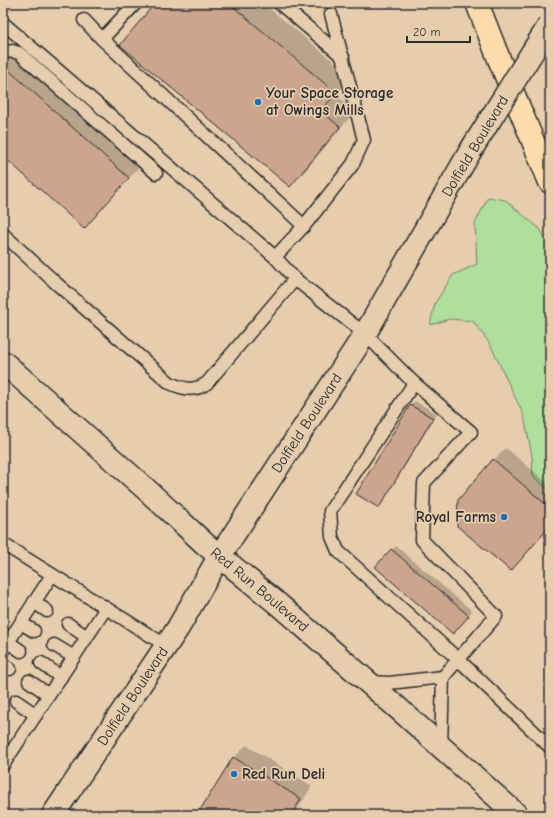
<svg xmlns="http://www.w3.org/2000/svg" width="553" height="818" viewBox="0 0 553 818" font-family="'Comic Neue',sans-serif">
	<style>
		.green { fill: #b0de9c; stroke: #6e8464 }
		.shadow { fill: #0003 }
		.building { fill: #cca58e; stroke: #2b2b2b }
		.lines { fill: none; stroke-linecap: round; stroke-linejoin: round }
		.lane-casing { stroke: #2b2b2b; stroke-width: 15 }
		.secondary-casing { stroke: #2b2b2b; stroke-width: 25 }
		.highway-casing { stroke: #2b2b2b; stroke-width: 25 }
		.lane { stroke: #e6cdae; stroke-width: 12 }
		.secondary { stroke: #e6cdae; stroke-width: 22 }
		.highway { stroke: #fcdcac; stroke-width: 22 }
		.secondary-bridge-casing { stroke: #2b2b2b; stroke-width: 25; stroke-linecap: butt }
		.secondary-bridge { stroke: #e6cdae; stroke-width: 22 }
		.poi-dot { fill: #1f6fb2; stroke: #e6cdae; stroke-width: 1.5 }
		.labels { text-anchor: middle; stroke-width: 3.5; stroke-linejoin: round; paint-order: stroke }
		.poi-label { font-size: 15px; font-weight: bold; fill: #2b2b2b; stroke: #e6cdae; text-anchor: start }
		.street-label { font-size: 15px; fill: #2b2b2b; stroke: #e6cdae }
	</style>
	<rect width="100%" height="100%" fill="#e6cdae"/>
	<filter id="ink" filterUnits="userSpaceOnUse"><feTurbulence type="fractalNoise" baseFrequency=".025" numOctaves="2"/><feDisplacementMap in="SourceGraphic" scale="8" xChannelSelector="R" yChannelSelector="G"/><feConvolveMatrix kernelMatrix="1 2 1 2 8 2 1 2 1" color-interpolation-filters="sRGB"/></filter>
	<g filter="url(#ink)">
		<polygon class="green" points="488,197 505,200 541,230 550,252 550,491 533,476 532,456 524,416 490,344 473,321 449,319 430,325 435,303 453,275 477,264 475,224"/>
		<g class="shadow">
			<polygon points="157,3 263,3 351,76 336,95 355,111 306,170 290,185"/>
			<polygon points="16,53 141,165 96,215 3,155 3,67"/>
			<polygon points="415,401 437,414 383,502 379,507 358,494 411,405"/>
			<polygon points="506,448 550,485 550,527 511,570 494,460"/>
			<polygon points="396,546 472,611 457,629 377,567"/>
			<polygon points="246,745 312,786 294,815 198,815 234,758"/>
		</g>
		<g class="building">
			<polygon points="155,3 229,3 336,93 321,111 340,127 290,187 120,45"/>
			<polygon points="3,65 129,178 84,229 3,156"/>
			<polygon points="410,405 433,418 379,508 356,494"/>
			<polygon points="493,459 550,508 550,526 511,571 457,526 458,500"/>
			<polygon points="391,549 469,616 453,634 375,567"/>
			<polygon points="233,757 301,799 291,815 197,815"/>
		</g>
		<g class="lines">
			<defs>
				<g id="lane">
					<polyline points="279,3 343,57"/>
					<polyline points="331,14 364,140 353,164 304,226 275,257 295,279 365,334 414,383 471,432 424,483 422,540 496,616 443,677 441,747"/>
					<polyline points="84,20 102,39 304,226"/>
					<polyline points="3,23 275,257"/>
					<polyline points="102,39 136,3"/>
					<polyline points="3,53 12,51 19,53 156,173"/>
					<path d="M3 234 57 284 170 383C183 389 194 392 207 383L295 279"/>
					<polyline points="414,383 330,511 332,537 338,551 459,660 550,747"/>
					<polyline points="3,544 106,608"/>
					<polyline points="34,602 47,611"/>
					<polyline points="21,623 34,631"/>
					<polyline points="68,624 87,637"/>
					<polyline points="8,642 21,651"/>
					<polyline points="54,645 74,657"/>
					<polyline points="3,650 52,575"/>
					<polyline points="41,663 61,677"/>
					<polyline points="3,664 10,669"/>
					<polyline points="29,681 49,695"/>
					<polyline points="370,682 389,683 443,677"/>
					<polyline points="16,701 36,715"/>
					<polyline points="3,765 106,608 167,646"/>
				</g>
				<g id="secondary">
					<path id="s1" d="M3 362 148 491 205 544 278 604 400 710 517 815"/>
					<path id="s2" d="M53 815 178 628 219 557 365 334 471 150"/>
				</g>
				<polyline id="highway" points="477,3 499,59 550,182"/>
			</defs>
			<use href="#lane" class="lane-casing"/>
			<use href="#secondary" class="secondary-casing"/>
			<use href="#highway" class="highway-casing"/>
			<use href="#lane" class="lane"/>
			<use href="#secondary" class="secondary"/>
			<use href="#highway" class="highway"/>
			<defs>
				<polyline id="secondary-bridge" points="471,150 550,24"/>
			</defs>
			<use href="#secondary-bridge" class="secondary-bridge-casing"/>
			<use href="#secondary-bridge" class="secondary-bridge"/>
		</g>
	</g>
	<g class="poi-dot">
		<circle cx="258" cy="102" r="4"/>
		<circle cx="504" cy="517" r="4"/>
		<circle cx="234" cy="774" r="4"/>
	</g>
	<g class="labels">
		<g class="poi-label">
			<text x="266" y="98">Your Space Storage<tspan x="266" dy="17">at Owings Mills</tspan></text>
			<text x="496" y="522" text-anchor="end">Royal Farms</text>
			<text x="242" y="779">Red Run Deli</text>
		</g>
		<g class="street-label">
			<text transform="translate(475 146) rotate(-59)" y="5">Dolfield Boulevard</text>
			<text dy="5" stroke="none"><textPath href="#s2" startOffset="467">Dolfield Boulevard</textPath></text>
			<text dy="5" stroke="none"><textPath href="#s1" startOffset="343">Red Run Boulevard</textPath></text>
			<text dy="5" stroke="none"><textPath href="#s2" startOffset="143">Dolfield Boulevard</textPath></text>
		</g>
	</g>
	<rect width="553" height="818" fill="none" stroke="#e6cdae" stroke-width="16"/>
	<rect x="8" y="8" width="537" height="802" fill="none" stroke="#2b2b2b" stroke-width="1.5" filter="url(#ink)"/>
	<path d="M407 36v6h63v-6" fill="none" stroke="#2b2b2b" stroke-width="2"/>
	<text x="413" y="36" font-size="12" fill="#2b2b2b" stroke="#e6cdae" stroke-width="3" paint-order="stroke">20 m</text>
</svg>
